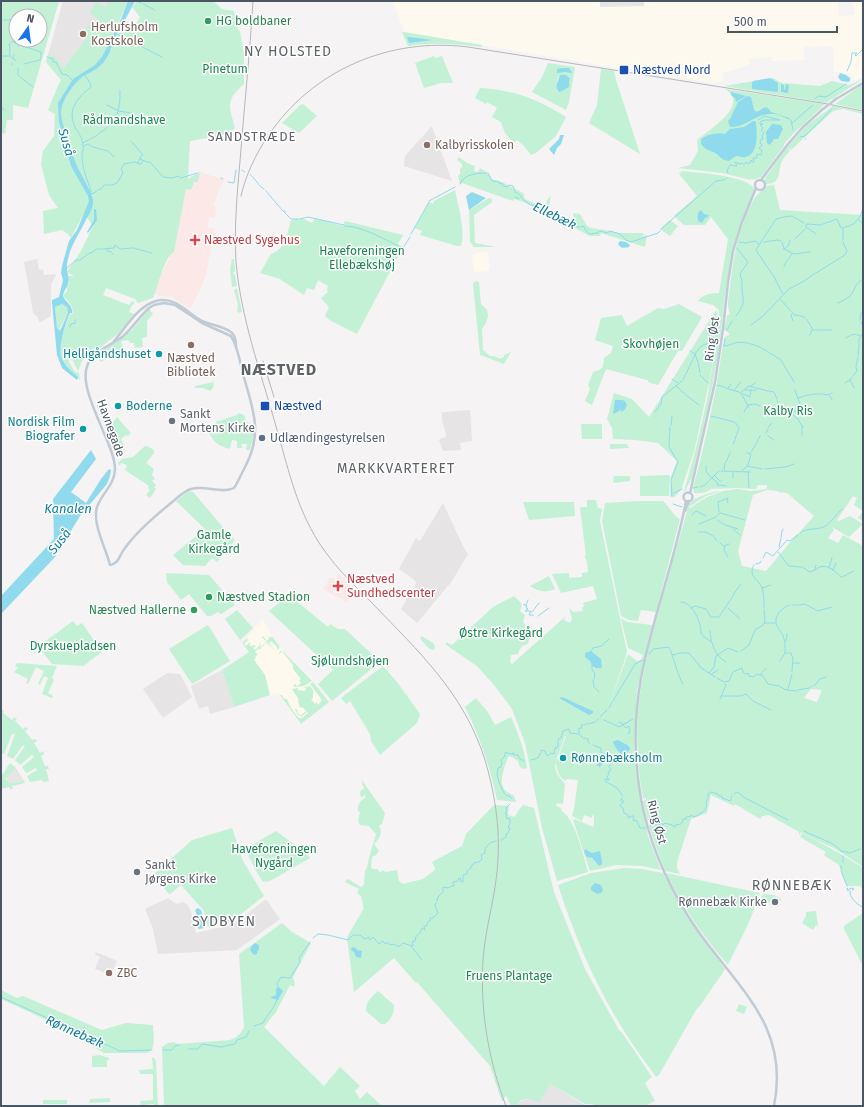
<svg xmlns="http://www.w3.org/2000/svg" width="864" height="1107" viewBox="0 0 864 1107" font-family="'Fira Sans',sans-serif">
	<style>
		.commercial { fill: #fdf9ef }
		.education { fill: #e6e4e5 }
		.medical { fill: #fce8e6 }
		.green { fill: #c3f1d5; fill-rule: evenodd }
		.water { fill: #90daee; fill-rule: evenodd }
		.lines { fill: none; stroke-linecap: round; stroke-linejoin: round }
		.stream { stroke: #90daee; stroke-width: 1 }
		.river { stroke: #90daee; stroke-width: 2.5 }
		.secondary { stroke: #c1cbd6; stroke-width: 2.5 }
		.rail { stroke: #b5b8bd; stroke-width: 1 }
		.secondary-bridge { stroke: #c1cbd6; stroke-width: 2.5 }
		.leisure-dot { fill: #2e9e5b; stroke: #fff; stroke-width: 1.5 }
		.education-dot { fill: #8d6e63; stroke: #fff; stroke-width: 1.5 }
		.transit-dot { fill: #1a4fb4; stroke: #fff; stroke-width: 1.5 }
		.health-dot { fill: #e0444e; stroke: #fff; stroke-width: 1.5 }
		.culture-dot { fill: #0f9aa8; stroke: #fff; stroke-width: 1.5 }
		.worship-dot { fill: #6b7280; stroke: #fff; stroke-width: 1.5 }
		.service-dot { fill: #5c6f8a; stroke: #fff; stroke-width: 1.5 }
		.labels { text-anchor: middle; stroke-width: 3; stroke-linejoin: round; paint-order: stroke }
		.leisure-label { font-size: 12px; fill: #27864d; stroke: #fff; text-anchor: start }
		.education-label { font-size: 12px; fill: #785e54; stroke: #fff; text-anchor: start }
		.park-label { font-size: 12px; fill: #17864f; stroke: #fff }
		.transit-label { font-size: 12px; fill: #164399; stroke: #fff; text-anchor: start }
		.health-label { font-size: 12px; fill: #be3a42; stroke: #fff; text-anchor: start }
		.street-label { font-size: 12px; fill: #4a5661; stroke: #fff }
		.culture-label { font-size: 12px; fill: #0d838f; stroke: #fff; text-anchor: end }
		.worship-label { font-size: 12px; fill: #5b616d; stroke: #fff; text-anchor: start }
		.service-label { font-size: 12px; fill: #4e5e75; stroke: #fff; text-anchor: start }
		.neighbourhood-label { font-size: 13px; letter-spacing: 1px; fill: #5f6368; stroke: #fff }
		.water-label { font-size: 13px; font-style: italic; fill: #0c7c9b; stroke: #fff }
		.quarter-label { font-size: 14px; letter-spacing: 1px; fill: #5f6368; stroke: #fff }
		.district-label { font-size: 16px; font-weight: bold; letter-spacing: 1px; fill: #5f6368; stroke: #fff }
	</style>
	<rect width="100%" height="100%" fill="#f5f3f3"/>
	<g class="commercial">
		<polygon points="393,1 838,1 839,16 854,15 854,5 851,1 863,1 863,77 853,81 851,75 841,72 834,72 833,46 804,47 804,60 772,61 772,57 749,59 750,65 722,73 723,81 713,83 616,68 404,32"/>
		<polygon points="477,252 488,252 490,268 488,271 474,272 472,256"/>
		<polygon points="263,619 275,641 305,673 328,700 299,723 278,693 270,695 265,675 248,653 249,652 242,643"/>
	</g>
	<g class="education">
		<polygon points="63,1 128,1 107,47 64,72 57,61 56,57 48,55"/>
		<polygon points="600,1 644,1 644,6 600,7"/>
		<polygon points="431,127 432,127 452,181 404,166 405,156"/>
		<polygon points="37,259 39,270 43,269 44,275 56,274 51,285 51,316 41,322 39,322 38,317 35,315 33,312 24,262"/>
		<polygon points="470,410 472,441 460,443 461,450 443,451 439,440 441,438 446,437 445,430 442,421 442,413 445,412"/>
		<polygon points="443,503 464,548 468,554 452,581 417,623 401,609 406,601 405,600 414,588 416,582 412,578 399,569 416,538 420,541"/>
		<polygon points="222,670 234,707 210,714 208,706 199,709 191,686"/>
		<polygon points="167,673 180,674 192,697 163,718 143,689"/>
		<polygon points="16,768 24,781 10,783 5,777"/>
		<polygon points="168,898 176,904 183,902 188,905 191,911 196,933 234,924 266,899 280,919 237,950 158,954 153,929 145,909"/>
		<polygon points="96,952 117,961 111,975 95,969 100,957 95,955"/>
		<polygon points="550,1084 585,1105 575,1106 517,1106 521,1101 530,1099"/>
	</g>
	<g class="medical">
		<polygon points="200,172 224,180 220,188 219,188 214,204 216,208 215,218 209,218 207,227 215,229 206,274 202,285 191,308 189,308 172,297 158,296 155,293 162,273 172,253 188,179"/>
		<polygon points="338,573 354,590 347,603 323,589 330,578 335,579"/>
	</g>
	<g class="green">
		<path d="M1 1H59L28 108 13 105V120H7L5 134 1 132ZM16 16H40V40H16Z"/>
		<path d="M109 1H128L107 47 111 50 125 19 134 27 140 17 132 7 137 1H213L222 9 234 11 238 30 240 31 244 55V84C225 101 229 105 235 128L229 134 190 141 188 179 200 172 198 182H194L191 190 186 189 174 252C163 258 159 286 153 298L138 303 135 299 106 288 103 295 129 305 132 301 135 303 132 305 129 312 134 314 119 333 88 357 86 356 82 361 78 371 72 359 68 361 75 372 79 373 80 380C74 374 65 366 62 358 57 346 66 325 70 314L73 313C73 307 69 301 64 297V294L67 291V286L69 284 68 276H74L67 272 81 251 93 226 84 213 71 238 68 234 62 230 44 234 43 211 58 208 49 195 41 164 43 151 54 136 55 114 48 110 57 88 61 80 46 62 48 55 55 56 63 69 87 38 82 34 91 23 95 26 100 20 90 13 96 2 106 8Z"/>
		<path d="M402 32H404L482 45V47C457 44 433 42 408 46Z"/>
		<polygon points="434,56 435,58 442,56 453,83 441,83 424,88 415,63"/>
		<path d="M548 63 575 67 569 102 566 110 532 92 542 77ZM562 75H566L570 78 565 89 558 91 556 86 558 77Z"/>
		<polygon points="601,69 614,71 616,80 640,154 589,123 597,105"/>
		<polygon points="773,78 782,83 820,86 832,81 849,85 863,79 826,103 724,86"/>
		<polygon points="863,84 863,110 835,104"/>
		<path d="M480 88C514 90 538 99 566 117L556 136 536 153 531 155 523 145 517 140 515 142C506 138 504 131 501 122L492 117 497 108 487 102 486 104 475 98Z"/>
		<path d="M725 89 825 104 794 133 784 144V146L761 177 753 180 752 178 751 180 722 173 678 168 690 165 698 151 697 140C709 130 751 105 725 89Z"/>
		<polygon points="303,104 317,116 299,133 282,123 300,105"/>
		<polygon points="833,106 863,112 863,114 843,109 833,111 791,150 787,147 807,125"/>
		<path d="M787 147 790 151C787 154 784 157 782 161 777 172 783 183 766 184L764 181 766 177Z"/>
		<polygon points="459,157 467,163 475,166 474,171 478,172 480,168 488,173 492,179 502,182 523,193 525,199 544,208 547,200 551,196 548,210 571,222 574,219 573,213 580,214 587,226 591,228 611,231 618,233 643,233 644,236 647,235 645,247 601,233 600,236 590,236 526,203 514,199 513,201 462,183 460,184 458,176 460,174 460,169 462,167 462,164 457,160"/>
		<path d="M682 171C699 173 745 175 755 189L744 214 732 251 725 295 719 349 709 404 692 478 685 491H684L695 452 707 400 719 323V310L713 305 698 301C703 294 711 293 719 293L728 239 711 217 705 225H684L674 216 697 196 679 174Z"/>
		<path d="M774 185 780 210 863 215V521L858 518 863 511 854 505 857 498 853 496 837 520 839 521 850 516 863 524 849 537 832 527 834 530 828 538 838 543 843 535 863 546V867L834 848 818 841 801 832 799 835V832L769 815 762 816 760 819 735 804 734 806 711 795 707 813 691 819 677 862V868L680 874 665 871C656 848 648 825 643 801L646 800V798H643C637 765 635 729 640 695 648 636 670 573 686 515 687 511 688 506 690 503 694 498 713 491 720 491L706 496 689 507 690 508 707 497 723 491 737 489 751 491 767 489V485H758L756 489 737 488 711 489C706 493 700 494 694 493L693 487C703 453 710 417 717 382 720 366 721 351 726 336L729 335V333L724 330 727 315 730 314C726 305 729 297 730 287 733 257 739 226 754 199 757 193 763 191 767 186ZM767 490 778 491V492L787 493 814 516 798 534H797L766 571 742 566 738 551 753 495ZM811 689 822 690 817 702 804 698Z"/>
		<path d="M455 190C458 206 466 231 461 246H457L420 235 422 231 415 228 429 202 433 204 434 201Z"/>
		<polygon points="489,198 492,199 492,202 474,215 475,243 496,247 474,247 470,242 469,210"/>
		<path d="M301 218 312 223 315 218 343 226 345 221 403 235 398 244 403 247 357 334 331 321 325 316 329 307 321 298 328 292 327 290 328 286 318 280 314 290 307 288 304 295 280 279 260 273 271 254C286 249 287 234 291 220Z"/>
		<polygon points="670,220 678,226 670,236 660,229"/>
		<polygon points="232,259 234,259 235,271 233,272 234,275 235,275 237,286 232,287 230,269"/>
		<path d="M477 281 479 282 481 304 487 310 488 316 486 323 482 329 483 350 490 356H495C498 359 501 359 504 357V355L511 352 504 364 480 355 473 283Z"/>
		<polygon points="237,288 242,312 239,313 238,311 237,312 238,304 234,290"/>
		<path d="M60 304C66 304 68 307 68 313L60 328V331L57 328 55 307Z"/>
		<path d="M679 304 702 317 682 351H678L658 385 650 383 647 380 606 369 592 405 585 401 590 389 588 385 593 372C603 369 603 369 604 358L611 353 613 346 595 340 601 318 622 315 627 326 658 308 664 309Z"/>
		<polygon points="149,309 153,314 147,321 147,337 142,338 143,347 135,348 134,343 130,343 129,340 121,341 123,354 118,353 117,350 108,350 109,357 101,362 96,355 132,330"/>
		<polygon points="717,310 719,323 710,378 694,452 681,490 674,497 670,497 671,477 677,461 658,443 635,440 613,439 612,428 607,419 614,393 632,399 649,417 714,313"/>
		<polygon points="214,382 213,388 210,391 203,388 195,388 195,386"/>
		<path d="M238 413 244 415 246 422 250 423 251 426 254 425V435L250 450H246L247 444H240L242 445V448H237V441L232 440 230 449C217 446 212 440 207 428 211 426 216 425 217 420L219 421C225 419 231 417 237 415Z"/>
		<polygon points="117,417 131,433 128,436 126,435 121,439 124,446 123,447 124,450 121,452 123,456 119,456 120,449 112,431 111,425"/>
		<polygon points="581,424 602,424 602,439 582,439"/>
		<polygon points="627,444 629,448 610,449 610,444"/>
		<polygon points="145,446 147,446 154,450 154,453 146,463 154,469 152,475 155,479 152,481 156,485 154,487 156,489 150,498 146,495 150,490 148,488 149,486 125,470 127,465 121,463 120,466 118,463 122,459 133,457"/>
		<polygon points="670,475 669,496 640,496 640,476"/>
		<polygon points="614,476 628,476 630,477 630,481 614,483 613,481"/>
		<polygon points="189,491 193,492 227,532 235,540 217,562 212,558 205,566 183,565 173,555 205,529 176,501"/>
		<path d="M587 500H596L598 508 602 509 600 521 627 652 624 662 607 711 628 654 637 661 641 660 643 655 628 648 621 618 627 622 652 625 637 691 634 747 636 775 648 836 661 870 642 866 616 865 590 871 573 820 575 819 593 827 594 823V816L592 815V818L584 815 582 821 572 816 574 809 578 780 567 779 565 781C559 776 557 771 556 763L566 736H565L557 758 555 767 557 774 565 784 563 804 557 803 556 806 561 808 562 811C576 821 583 855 588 872L557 881 542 828 525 743 512 709 494 685 477 666 446 645V642L452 645 493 607 514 596 522 604 520 611 525 615 523 622 528 628H534L537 632 536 638 529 639 528 644C522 645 520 648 518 654L511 655 510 662 512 664 566 616 564 620 570 623 572 619 569 607 573 612 583 611 582 607H584L583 603 597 599 593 586 561 593 552 574 569 573V578L582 577V573L588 572 587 562 584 555 586 556 580 507H587ZM585 849 592 853 598 852 596 864 594 860 589 857Z"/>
		<path d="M638 501H663C670 507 672 515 680 519L656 612 641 610 638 621 629 620 621 616 602 521 605 503Z"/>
		<polygon points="523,502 574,502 575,516 529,520"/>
		<polygon points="166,573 209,575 235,605 221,614 218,612 211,616 207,616 189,594 181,600 167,582"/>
		<path d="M549 576 555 589C545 593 539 592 530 586Z"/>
		<polygon points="289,595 328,627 330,624 338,629 345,629 380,662 332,701 318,684 333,670 269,611"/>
		<polygon points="237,610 253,628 240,640 225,619"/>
		<polygon points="73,621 77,626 82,623 102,652 83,666 52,664 39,647 43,645 43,643"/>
		<path d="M208 625C216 637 222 649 230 661L192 684 169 649Z"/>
		<polygon points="263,636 267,641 269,639 268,636 270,638 272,636 280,647 277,650 277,647 271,641 269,643 275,651 262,637"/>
		<path d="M422 636 434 644 435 648 433 650C428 649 423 642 420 638Z"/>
		<polygon points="247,638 248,640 244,644 246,646 250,642 250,646 252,646 254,645 256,646 253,648 255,650 260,645 258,642 261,645 260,648 266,642 269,646 266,643 259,650 259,648 255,652 258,655 255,656 256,657 254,660 265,675 270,695 234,707 222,670 249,652 242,643"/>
		<polygon points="280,651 283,651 312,681 304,686 293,687 295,684 297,686 301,683 299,680 301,679 293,669 293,665 282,651 279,655"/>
		<polygon points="17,663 57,666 52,678 54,680 48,693 53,696 52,698 42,694 48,678 44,676 40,685 38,684 44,671 36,667 28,684 26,683 28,679 14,672 18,668 15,666"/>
		<polygon points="383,666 397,682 420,714 417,723 380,755 371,741 370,734 350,701 346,704 341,698"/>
		<path d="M313 682 329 702 301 724 280 695H282L284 699H287C288 704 295 714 299 718H302L308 713 307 712 301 717 297 714 295 709 298 710 297 712 300 716 306 711 302 707 301 708 299 706 298 698 292 689 298 688V690L305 691 306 688 303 687 310 686 313 690V698L311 699 315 704 317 702 318 705 322 700 310 684Z"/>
		<path d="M476 698 487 711 495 725 511 717C519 735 524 749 527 768L523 769 520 767 518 761 510 756 508 757C505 766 497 783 506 791 508 793 512 794 514 796L516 802 497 800C490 767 480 737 465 707Z"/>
		<polygon points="1,709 4,711 3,713 12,720 14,717 17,719 15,721 23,729 26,727 28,729 25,731 32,740 35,739 37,741 34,743 40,753 43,751 44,754 41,756 45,766 48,766 49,769 46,769 49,781 43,782 42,780 30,782 27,776 37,770 36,768 26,773 22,767 34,757 32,755 20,765 15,760 25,746 23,745 13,759 7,756 15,734 12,734 4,754 1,753"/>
		<polygon points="10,763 16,768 5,778 10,783 24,781 25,783 12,786 13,789 10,789 9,787 1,789 1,773 3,774"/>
		<path d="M361 779 385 813 382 824 379 826C383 832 380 839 374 844L379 851 376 855 372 857 371 868 373 869H377L381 873 382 870 386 872 397 870 399 881 403 884 423 879 435 870V868L432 862 462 846 466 834 494 805 509 806 508 815 515 817 518 811 523 805 534 808 554 892 585 969 620 1032 621 1031 652 1077 645 1083 655 1101 645 1106H595L593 1104H585L550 1084 540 1102 530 1099 521 1100 517 1106H511L506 1095 502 1102 490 1066 417 982 416 983 394 958 354 992 347 937 364 908 363 907V905L361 896 357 893 359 889 345 882 347 879C353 881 356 885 362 887L364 884 365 871 367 868 369 858 376 834 369 826 360 825C357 821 359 816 360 812L358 811C357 805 360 801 365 798V793L363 797H361L360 794 361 790 364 789Z"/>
		<polygon points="232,828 243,861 264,896 232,921 208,927 204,911 181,885 170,894 169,894 153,875 192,840"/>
		<polygon points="276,831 306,853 310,858 270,881 263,882 255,869 245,849"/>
		<polygon points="802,833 839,853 863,868 863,890 860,886 847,886 839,865 824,855 826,852 800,837"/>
		<path d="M624 868 642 869 663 873C680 908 702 938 725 969 721 977 715 983 710 991 705 998 702 1004 696 1010L659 1075 656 1077C645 1061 633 1046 623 1029 595 985 574 935 558 885L591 873Z"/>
		<path d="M666 873 760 893 754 906C755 914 733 954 728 965 703 936 683 908 666 873Z"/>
		<polygon points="763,894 774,895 781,899 778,907 770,905 770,903 760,899"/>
		<polygon points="816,911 818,927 816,925 813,930 802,923 806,916 806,912"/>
		<polygon points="863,913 863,966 844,929 844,926"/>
		<path d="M282 923 292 932 311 943 293 977 295 984 293 987 290 985 276 1012 264 1027 324 1086 340 1067 360 1086 355 1091 360 1099 367 1092 382 1106H164L162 1047C167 1043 171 1041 178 1044L230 1040C237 1037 241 1034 244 1027L239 954Z"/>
		<path d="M1 990 17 998 23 996 102 1030 126 1023 153 1025C153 1034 157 1049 147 1053H104L49 1021 1 999Z"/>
		<path d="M378 991 394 1005C394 1014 392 1018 385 1024H381L366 1011C365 1002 372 997 378 991Z"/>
		<polygon points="739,1004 747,1007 744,1014 736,1011"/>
		<polygon points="100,1055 109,1058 109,1060 107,1060 107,1067 92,1067 92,1056"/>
		<polygon points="152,1057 155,1059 156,1062 158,1106 154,1106 154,1104 141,1105 140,1101 153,1100 153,1074 140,1074 139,1070 153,1069"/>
		<polygon points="110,1098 110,1102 89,1103 90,1099"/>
		<rect x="43" y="1100" width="24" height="4"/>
	</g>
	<g class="water">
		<path d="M128 1H135L125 20V24C113 34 113 52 103 63 95 72 83 74 76 83 70 89 61 103 61 112 61 122 66 132 69 141 72 151 74 161 79 170 82 176 93 195 93 200 94 207 89 214 86 220 79 234 69 248 67 264 66 270 70 278 68 284 67 288 61 294 64 298 67 303 73 306 72 313H70L69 315C65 325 59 344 61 355 62 363 72 372 78 377L77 380 62 368 57 355 52 303V300L59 297 63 280 61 273 62 266 69 241 77 230 89 201 88 196 71 166 59 122 58 103 73 79 95 65 102 57 121 19ZM62 304 67 307 68 313 60 331 57 328 55 307Z"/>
		<polygon points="407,37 408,37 433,40 409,43"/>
		<polygon points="561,68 569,68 572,72 572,73 565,72 557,73 557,69"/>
		<polygon points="840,73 846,75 850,78 850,81 848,82 841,81 838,77"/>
		<polygon points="560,75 566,75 570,78 569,81 569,87 560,92 558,91 556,86"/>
		<polygon points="770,78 778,83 778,92 752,89 752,83 753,81"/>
		<polygon points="781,84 784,85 784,90 785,89 786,84 789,85 788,93 781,92"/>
		<polygon points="731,92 746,96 736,102 735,98 731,95"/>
		<path d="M747 96 751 97 754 110 757 112 765 107 768 108 771 112 789 118 788 119C783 117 778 114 773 114 755 113 746 128 731 127L729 125 728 121 730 119 738 102Z"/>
		<path d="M753 121H755L756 122C757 133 759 153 746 157 742 158 739 156 736 156L729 161C723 160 722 159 718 155 713 150 707 152 701 144V139C708 134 718 132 725 134L730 129 744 127Z"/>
		<polygon points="772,124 781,125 783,129 778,139 774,139 770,145 767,143 766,132"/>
		<polygon points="560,135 564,135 561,144 557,148 554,155 549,149 559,139"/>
		<polygon points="472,192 486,198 469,210 466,196"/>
		<polygon points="94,209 96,209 97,220 88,233 87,232 94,220"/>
		<path d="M701 210 704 214 709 215 708 217 705 218 702 223 698 221C698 218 696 213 701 210Z"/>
		<path d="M620 241 626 242 630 245 629 247C625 248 621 249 618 244Z"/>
		<polygon points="615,400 622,400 625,401 627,405 625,409 622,412 621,410 613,414"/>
		<polygon points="91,450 96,459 71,492 86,503 101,479 109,469 111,470 110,476 107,484 80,516 55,557 1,614 1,596 54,539 53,499"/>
		<polygon points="591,651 601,659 602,668 596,668 592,666 590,661 585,657 585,653"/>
		<polygon points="562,697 593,711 593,713 589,715 559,698"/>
		<polygon points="618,740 629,746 630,749 627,754 623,755 618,751 613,743 614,741"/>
		<polygon points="600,754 603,758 603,763 600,767 597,765 595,761 596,757"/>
		<polygon points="585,849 592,853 600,851 602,861 602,864 599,866 592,858 587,857 584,852"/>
		<polygon points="595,883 601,885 603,890 601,893 597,894 591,890 591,887"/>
		<polygon points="198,908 201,910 203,917 202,920 205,926 204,928 199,929 198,928 200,922 198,919 195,910"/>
		<polygon points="255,943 259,945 259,949 256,955 253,954 250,950 251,947"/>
		<polygon points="352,947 356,948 357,950 362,951 361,958 356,957 354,952 351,950"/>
		<polygon points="278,987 282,990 283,991 278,1000 271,998 271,997 276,995 276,989"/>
	</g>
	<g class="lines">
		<g class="stream">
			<polyline points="137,1 141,3"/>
			<polyline points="143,4 155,10"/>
			<polyline points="1,20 8,20 15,19"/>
			<polyline points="117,34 124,38"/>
			<polyline points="125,38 162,57"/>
			<polyline points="14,39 16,35"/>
			<polyline points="18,46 20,45 41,52 41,57"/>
			<polyline points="10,52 9,44 13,41 16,44"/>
			<polyline points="9,53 11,57 16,61"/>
			<polyline points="3,56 9,56"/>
			<polyline points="1,57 2,57"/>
			<polyline points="47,57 53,59 53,62 56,62 62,74 67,75 73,81"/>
			<polyline points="14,59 14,54"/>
			<polyline points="24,64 40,60 41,58"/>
			<polyline points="12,65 12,63"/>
			<polyline points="18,68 18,75 19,76"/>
			<polyline points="847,71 851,62 852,53 857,53 855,55 856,56 863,49"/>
			<path d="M85 75 90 83 91 87C77 98 66 110 76 129 79 133 83 140 83 146 84 149 82 152 82 155 82 168 87 179 91 191L90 194 94 193 99 189H101L104 185H112L117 183 123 173 121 169 124 164 134 162 138 163 140 159 147 162H150L163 177 172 178 178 176 181 178 197 173"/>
			<polyline points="20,77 33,87"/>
			<polyline points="1,78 1,77"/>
			<polyline points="815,99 818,96 826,97 846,84"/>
			<polyline points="1,105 2,107"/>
			<polyline points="107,105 119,111 131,113"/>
			<polyline points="3,108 4,110"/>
			<polyline points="117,116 127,122 131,121"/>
			<polyline points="788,118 791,120 793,130"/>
			<polyline points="792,123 813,105"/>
			<path d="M103 131C118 119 120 110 120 91"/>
			<polyline points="95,137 102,131"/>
			<polyline points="800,137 805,136 832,109"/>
			<polyline points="805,139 806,139"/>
			<polyline points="131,141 143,155 140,157 140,159"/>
			<polyline points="83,143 94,137"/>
			<polyline points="84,146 88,144 93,147 108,151 114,157"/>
			<polyline points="138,164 141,164 143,161"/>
			<polyline points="242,170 245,172"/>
			<polyline points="488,173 492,181 499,182 500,184 502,183 503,186 507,187 509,185 513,186 515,191"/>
			<polyline points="728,173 727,171 730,165 737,166 735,162 740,164 742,163 744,165 746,162 749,164 751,160 752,162 754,162 753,158 757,158 757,154 761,155 762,151 759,148 762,146 760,142 761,139 763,139 762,136 764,133 761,130 763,128 760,125 763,124 760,124 760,122 765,120 780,120 764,116 758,120"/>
			<polyline points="250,175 251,175"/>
			<polyline points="252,176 261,187 264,189"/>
			<polyline points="221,178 223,179"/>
			<polyline points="228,182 234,183 236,170"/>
			<path d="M460 184C464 174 477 173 486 173"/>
			<polyline points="266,191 283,211 285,211 285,213 291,219 298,219"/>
			<path d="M515 192C521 194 521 198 525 201 532 207 542 209 548 211L546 213C550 216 557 215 558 219 567 220 575 230 584 226V228L589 234 597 233 600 231 607 233 610 231 620 234 626 240 631 242 658 233 660 231"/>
			<polyline points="515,197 519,199"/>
			<polyline points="429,201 455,187"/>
			<polyline points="784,217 792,216 804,223"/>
			<polyline points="300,219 308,217 344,225"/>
			<polyline points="859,220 863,224"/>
			<path d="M826 223 837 219 841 228C854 226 861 220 863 207"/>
			<path d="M345 226C366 227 384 240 403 248L410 237"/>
			<polyline points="661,229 716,181 724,180 727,178"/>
			<polyline points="411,234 429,202"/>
			<polyline points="816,234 806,227 806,224 821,225 825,223"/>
			<polyline points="795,239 805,229"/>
			<polyline points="843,240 843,229"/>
			<polyline points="739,242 746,243 755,241 759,244"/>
			<polyline points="764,242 777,240 781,241"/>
			<polyline points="782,242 784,249 794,254 810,252"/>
			<polyline points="133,248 152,253"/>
			<polyline points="784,249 788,246 790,240"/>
			<polyline points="106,250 111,252"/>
			<polyline points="112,253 113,254"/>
			<polyline points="784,267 786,262 792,254"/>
			<polyline points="67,268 76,260 80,260 88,254 93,252 96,249 102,249 114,248 115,245 120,249 132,248"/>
			<polyline points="816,273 845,255 847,251 843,242"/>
			<polyline points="772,274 756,250 776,219 783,217"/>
			<polyline points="773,275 783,294"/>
			<polyline points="781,300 791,311"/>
			<path d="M838 303C842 301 846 299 850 296 855 290 855 283 863 279"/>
			<path d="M792 312 794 315C808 316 806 319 813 330H831"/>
			<polyline points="792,314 791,315 793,321"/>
			<path d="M736 316C746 302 743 303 742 288 742 283 742 279 740 274L748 262 737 248"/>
			<polyline points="860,320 861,313"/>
			<polyline points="861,322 863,326"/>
			<polyline points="751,325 763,316 789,289 806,280 815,273"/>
			<polyline points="70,327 71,324 75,323 75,320"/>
			<polyline points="727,330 732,321"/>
			<polyline points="810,335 812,330"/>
			<path d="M846 338C852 334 854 333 860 336"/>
			<polyline points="748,343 760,347 781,360 794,382"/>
			<polyline points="859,344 859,339 863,333"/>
			<polyline points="724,345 725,338"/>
			<path d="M723 346C734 346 732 340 747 343"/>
			<path d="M690 351 695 354C702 345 702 343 714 344"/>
			<polyline points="695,354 698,362 700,373"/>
			<polyline points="858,355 859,345"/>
			<polyline points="856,366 858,357"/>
			<polyline points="700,375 708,383"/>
			<polyline points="853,376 857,371 856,367"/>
			<polyline points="672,379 678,383"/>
			<polyline points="683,380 695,355"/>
			<polyline points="850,380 854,388"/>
			<polyline points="845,383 850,380 852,377"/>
			<polyline points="717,385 724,387"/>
			<polyline points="676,386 685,394"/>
			<polyline points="751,386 755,383"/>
			<polyline points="725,388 739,392"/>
			<polyline points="728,388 731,384"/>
			<polyline points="734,390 741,382"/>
			<polyline points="745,390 756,390"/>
			<polyline points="795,390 800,404 798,411"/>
			<polyline points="769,391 774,392 777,399"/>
			<polyline points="740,393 749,386 768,391"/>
			<polyline points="741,393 749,408"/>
			<polyline points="743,394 750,397"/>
			<polyline points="686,395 699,405"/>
			<polyline points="750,396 751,390"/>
			<polyline points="830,396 832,400"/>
			<path d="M798 398C809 394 818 393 829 395L832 393"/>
			<polyline points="777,401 782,411 787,412 802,410"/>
			<polyline points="655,412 661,404 662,397 682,381"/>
			<polyline points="744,412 748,405 755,404 760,406"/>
			<polyline points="790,413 797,418 803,427"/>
			<polyline points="711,416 734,422"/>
			<polyline points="735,422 739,428 735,439"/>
			<polyline points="671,425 672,416"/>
			<polyline points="670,427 669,447 678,462 671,480 672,496"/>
			<polyline points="768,427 772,423"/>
			<polyline points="863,429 863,435"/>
			<polyline points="766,433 768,429"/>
			<polyline points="802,435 802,426"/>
			<polyline points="768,436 774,440"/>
			<polyline points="757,442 760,436"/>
			<polyline points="733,444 735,440"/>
			<polyline points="751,452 757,443"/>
			<polyline points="747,453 751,454 748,465"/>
			<polyline points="726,462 730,453"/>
			<polyline points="706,466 706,471 711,478"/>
			<polyline points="765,469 785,467 794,464"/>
			<polyline points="724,470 725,463"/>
			<polyline points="721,471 750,472"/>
			<polyline points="742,471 747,466 762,469"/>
			<polyline points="748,472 749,488"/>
			<polyline points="714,475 720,481"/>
			<polyline points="712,478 717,482 718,486"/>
			<polyline points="733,478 733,472"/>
			<polyline points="721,481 722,481"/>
			<polyline points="719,485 726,486"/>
			<polyline points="700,487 705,485 719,471"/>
			<polyline points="693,488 698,487"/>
			<polyline points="674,493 682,489"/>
			<polyline points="727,498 728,503"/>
			<polyline points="673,504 682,507"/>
			<polyline points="719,512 718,502 728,498"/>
			<polyline points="692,515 696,511 706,516"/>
			<polyline points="717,516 720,513 745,520"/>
			<polyline points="717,520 725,525 738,529"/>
			<polyline points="699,524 716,517"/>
			<polyline points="828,524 842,509"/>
			<polyline points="733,529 740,535"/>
			<polyline points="698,532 706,532 713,536"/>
			<path d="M800 533C808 526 818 532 827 525"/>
			<polyline points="714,537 717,541"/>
			<polyline points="781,537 782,531 783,529"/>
			<polyline points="720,543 725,547 724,550 728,557"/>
			<polyline points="724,546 729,544"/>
			<polyline points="779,547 781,538"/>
			<polyline points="778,552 789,566 801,567"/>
			<polyline points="763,558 766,552 773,556 787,540 790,541 798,535"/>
			<polyline points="756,564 760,563 761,561"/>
			<path d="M754 565C747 576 760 581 762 588 764 594 764 601 764 608"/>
			<path d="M802 567 810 572C814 571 817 568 820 567 828 564 836 572 841 577"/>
			<polyline points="829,568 832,558"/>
			<polyline points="815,570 816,565"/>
			<polyline points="833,570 836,563"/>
			<polyline points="842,577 854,571"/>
			<polyline points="762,588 771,585"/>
			<polyline points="733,595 741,584"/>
			<path d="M681 602C693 602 701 623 701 633L702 635"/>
			<polyline points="524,604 524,605 527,606 526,608 528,609 525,611 531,611 529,615 533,615 533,616"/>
			<polyline points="526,605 528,600"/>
			<polyline points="792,605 798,605"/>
			<polyline points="799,605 805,604 818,611 832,607"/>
			<polyline points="691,608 695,606 706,609 711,617 715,617"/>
			<polyline points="728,608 740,619"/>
			<polyline points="532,612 539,603"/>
			<polyline points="538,616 549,608"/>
			<polyline points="716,617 719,617 733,596"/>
			<polyline points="764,623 775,623"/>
			<path d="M710 631C711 644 715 656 726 662"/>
			<path d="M782 634C780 630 776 626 776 622 775 614 783 608 789 605"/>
			<polyline points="783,635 785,643 785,653 791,653 793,659 792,671"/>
			<polyline points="703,636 711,642"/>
			<polyline points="786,641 787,634"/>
			<polyline points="606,642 609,639"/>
			<polyline points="591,651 593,648 602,646 605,642"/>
			<polyline points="741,651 749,645 755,630 763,625 765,622 764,610"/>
			<path d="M649 654 653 649 669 647C673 655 679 680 683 684"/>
			<path d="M672 654 674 655 679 653H689C692 658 698 662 700 667L715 677"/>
			<polyline points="780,661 785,653"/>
			<polyline points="793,663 800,663"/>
			<polyline points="592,666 592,670 595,673 594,679"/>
			<polyline points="709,673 714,667 716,656 728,648 738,652"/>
			<polyline points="712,674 718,670"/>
			<polyline points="760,675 766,668"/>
			<polyline points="717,678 724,682 729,681 733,672 742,668 743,672 746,674 748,673 749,676 754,677 757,674 762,675 768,684 779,686 786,690 797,691"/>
			<polyline points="593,680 594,687 599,692"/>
			<polyline points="814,686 820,679 826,677"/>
			<polyline points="788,689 792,674"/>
			<polyline points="798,690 809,688 812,686"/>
			<polyline points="721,696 740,696 746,694 753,701 771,710"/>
			<polyline points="720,699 726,685 725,684"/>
			<polyline points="613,701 635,664 643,660"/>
			<polyline points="609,708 612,702"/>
			<polyline points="600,717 607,710"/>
			<polyline points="604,720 619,727 633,719"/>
			<polyline points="597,721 598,719"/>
			<polyline points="619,722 623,724"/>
			<polyline points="588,724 595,722"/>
			<polyline points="623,725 626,728 629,726 630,731 628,734"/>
			<polyline points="579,733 579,728 582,728 581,725 585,725 587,723"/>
			<polyline points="584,738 588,739 588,742 590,744"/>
			<polyline points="593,745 601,748 601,752 605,754 611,761 609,767 611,770 608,772 609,774 607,777 609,780 605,779 605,780"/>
			<polyline points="531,760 538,758 542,750 545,751 546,754 548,756 551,753 554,754 555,748 558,747 558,739 561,738 563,731 569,729 570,733 579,734 583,738"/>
			<polyline points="605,781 617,788 622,795"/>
			<polyline points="734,794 737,792 742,795 743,797 788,820"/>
			<polyline points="511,798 510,796 507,796 504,793 500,785 497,775 498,768 501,767 501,765 502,763 501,760 505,756 505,753 507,752 509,754 514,753 513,755 518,755 519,758 524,761"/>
			<polyline points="731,799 732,796"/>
			<polyline points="621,801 622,798"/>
			<polyline points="621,804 620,805 622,808"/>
			<polyline points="622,804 624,801 622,801"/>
			<polyline points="623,808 624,813 628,815 628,818 632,816 634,816 633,820 637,821 640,828 646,828"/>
			<path d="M650 827 653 823 655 825H659L662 823 663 825 665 823 672 825 675 827 676 824 678 825 682 823 683 819H686L687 816 690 817 691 815 694 817C699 815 709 810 706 802L708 798V794L711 792 718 794 719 796H722V798L728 800 729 801 731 800"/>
			<path d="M804 831C815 837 837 843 842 852"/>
			<path d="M501 840 506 837V834L508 833 510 828 508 827C510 824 511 821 509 818L507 819 506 816 507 814 505 813 507 811 506 808 510 804"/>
			<polyline points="842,851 850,853 860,849"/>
			<polyline points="843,863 843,856"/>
			<polyline points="841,869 841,866"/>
			<polyline points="841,871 847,886"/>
			<polyline points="848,891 847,888 848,890 851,888 854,889 852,890"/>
			<path d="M850 891C849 897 857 905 863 907V909"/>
			<path d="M437 901 438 897 443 892V887L449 888 451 886H454L453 882 458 881 459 878H461L460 881 463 882V875L467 874V871L471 868V866L473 865 474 863 479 862 482 859 481 855 485 853C484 846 491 842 496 841"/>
			<polyline points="863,935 863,938"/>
			<polyline points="313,938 318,934 328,935 348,940 353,935 360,935 365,939 369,937 370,940 373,937 379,944 383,941 385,944 388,942 390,945 394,944 396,946 400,946 403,943 412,946 413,945 412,942 415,941 416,936 420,933 422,928 425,930 424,926 427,926 427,923 430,921 430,918 433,918 438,913 435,906 436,903"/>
			<polyline points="411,946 422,960"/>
			<polyline points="279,988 277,984 281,977 290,978 300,962 299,958 310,942"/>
			<polyline points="1,997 120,1051 152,1050"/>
			<path d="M254 1026 263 1023C268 1013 274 1010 277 999"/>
			<polyline points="188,1049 198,1049 202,1044 221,1047 235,1044 237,1040 246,1037 249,1031"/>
			<polyline points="163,1050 172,1050 175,1046 179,1045"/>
		</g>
		<polyline class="river" points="98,406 100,409 117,448 117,455"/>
		<g class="secondary">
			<polyline points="836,99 863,83"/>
			<polyline points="761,180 788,144 803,127 823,109"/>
			<circle cx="760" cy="185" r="5"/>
			<path d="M164 303 175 305 202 323 231 336C238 347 240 362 243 374 253 410 264 433 244 469 241 475 238 482 234 488 222 494 204 485 191 489 184 491 177 498 171 503 155 516 137 531 125 548 119 555 120 563 110 565 106 548 92 524 97 507 102 493 115 484 115 469 115 455 106 439 101 426 94 408 76 374 92 358 100 349 112 344 122 337 132 329 139 317 149 308L154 305Z"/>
			<path d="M114 341C126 327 138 306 156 301 176 296 187 313 202 321 211 325 223 326 231 332 235 335 236 341 236 346"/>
			<circle cx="688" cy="497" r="4.5"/>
			<polyline points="690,493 715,382 723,329 728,282 733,251 742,222 756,188"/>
			<path d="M686 501C675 561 652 618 641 678 633 723 634 769 644 813 654 856 673 895 698 931 739 989 790 1027 774 1106"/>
			<polyline points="685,511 689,501"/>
		</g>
		<g class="rail">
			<path d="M253 1C250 54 244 108 240 161 237 195 234 228 236 262 241 318 260 370 275 423 288 467 297 513 324 550 338 570 355 586 372 603 419 652 464 693 485 760 496 797 501 834 497 872 494 902 485 930 483 960 480 1010 488 1059 506 1106"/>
			<path d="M241 196C246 174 256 154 268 136 312 70 390 37 468 47L822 103 863 111"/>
			<polyline points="263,361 274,397"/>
		</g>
		<polyline class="secondary-bridge" points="823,109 836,99"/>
	</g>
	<g class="leisure-dot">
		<circle cx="208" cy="21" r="4"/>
		<circle cx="209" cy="597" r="4"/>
		<circle cx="194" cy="610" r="4"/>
	</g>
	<g class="education-dot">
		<circle cx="83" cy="34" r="4"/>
		<circle cx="427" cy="145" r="4"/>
		<circle cx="191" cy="345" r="4"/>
		<circle cx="109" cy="973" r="4"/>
	</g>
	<g class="transit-dot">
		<rect x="619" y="65" width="10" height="10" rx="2"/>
		<rect x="260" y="401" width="10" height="10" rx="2"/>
	</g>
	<g class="health-dot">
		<path d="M193 234h4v4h4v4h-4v4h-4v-4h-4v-4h4z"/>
		<path d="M336 580h4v4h4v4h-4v4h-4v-4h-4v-4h4z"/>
	</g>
	<g class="culture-dot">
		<circle cx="159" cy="354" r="4"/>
		<circle cx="118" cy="406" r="4"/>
		<circle cx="83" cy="429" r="4"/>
		<circle cx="563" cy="758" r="4"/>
	</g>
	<g class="worship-dot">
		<circle cx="172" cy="421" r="4"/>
		<circle cx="137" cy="872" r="4"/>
		<circle cx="775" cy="902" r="4"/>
	</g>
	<circle class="service-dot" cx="262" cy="438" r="4"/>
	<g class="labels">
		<g class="leisure-label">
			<text x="216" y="25">HG boldbaner</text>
			<text x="217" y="601">Næstved Stadion</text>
			<text x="186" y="614" text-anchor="end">Næstved Hallerne</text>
		</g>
		<g class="education-label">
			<text x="91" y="31">Herlufsholm<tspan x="91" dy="14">Kostskole</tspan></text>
			<text x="435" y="149">Kalbyrisskolen</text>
			<text x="191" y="362" text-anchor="middle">Næstved<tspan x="191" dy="14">Bibliotek</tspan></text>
			<text x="117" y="977">ZBC</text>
		</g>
		<g class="park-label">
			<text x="225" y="73">Pinetum</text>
			<text x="124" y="124">Rådmandshave</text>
			<text x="362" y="255">Haveforeningen<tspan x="362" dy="14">Ellebækshøj</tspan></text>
			<text x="651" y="348">Skovhøjen</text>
			<text x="788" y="415">Kalby Ris</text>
			<text x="214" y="539">Gamle<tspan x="214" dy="14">Kirkegård</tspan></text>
			<text x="501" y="637">Østre Kirkegård</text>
			<text x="73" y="650">Dyrskuepladsen</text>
			<text x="350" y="665">Sjølundshøjen</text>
			<text x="274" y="853">Haveforeningen<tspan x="274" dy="14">Nygård</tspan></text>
			<text x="509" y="980">Fruens Plantage</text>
		</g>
		<g class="transit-label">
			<text x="633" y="74">Næstved Nord</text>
			<text x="274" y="410">Næstved</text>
		</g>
		<g class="health-label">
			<text x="204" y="244">Næstved Sygehus</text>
			<text x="347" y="583">Næstved<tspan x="347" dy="14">Sundhedscenter</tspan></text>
		</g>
		<g class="street-label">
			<text transform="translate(712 339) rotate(-82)" y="4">Ring Øst</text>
			<text transform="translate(111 428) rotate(70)" y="4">Havnegade</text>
			<text transform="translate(657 822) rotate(75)" y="4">Ring Øst</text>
		</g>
		<g class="culture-label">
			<text x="151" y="358">Helligåndshuset</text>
			<text x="126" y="410" text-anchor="start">Boderne</text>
			<text x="75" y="426">Nordisk Film<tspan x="75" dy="14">Biografer</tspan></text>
			<text x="571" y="762" text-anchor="start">Rønnebæksholm</text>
		</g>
		<g class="worship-label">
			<text x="180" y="418">Sankt<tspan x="180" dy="14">Mortens Kirke</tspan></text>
			<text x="145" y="869">Sankt<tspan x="145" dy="14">Jørgens Kirke</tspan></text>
			<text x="767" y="906" text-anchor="end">Rønnebæk Kirke</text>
		</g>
		<g class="service-label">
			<text x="270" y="442">Udlændingestyrelsen</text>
		</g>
		<g class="neighbourhood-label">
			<text x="252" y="141">SANDSTRÆDE</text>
		</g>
		<g class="water-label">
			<text transform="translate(67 142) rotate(74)" y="5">Suså</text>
			<text transform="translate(555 215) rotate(26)" y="5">Ellebæk</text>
			<text x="68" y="513">Kanalen</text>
			<text transform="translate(59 541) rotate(-52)" y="5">Suså</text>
			<text transform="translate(75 1031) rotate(24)" y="5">Rønnebæk</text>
		</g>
		<g class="quarter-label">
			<text x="288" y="56">NY HOLSTED</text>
			<text x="396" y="473">MARKKVARTERET</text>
			<text x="792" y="890">RØNNEBÆK</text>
			<text x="224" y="926">SYDBYEN</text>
		</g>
		<g class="district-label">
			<text x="279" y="375">NÆSTVED</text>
		</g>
	</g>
	<rect width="864" height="1107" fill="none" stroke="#4a5661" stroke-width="4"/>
	<g transform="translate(28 28) rotate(14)"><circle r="19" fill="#ffffff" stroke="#b7bbc0"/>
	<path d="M0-3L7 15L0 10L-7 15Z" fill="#1a73e8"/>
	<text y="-6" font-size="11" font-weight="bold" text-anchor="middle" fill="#4a5661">N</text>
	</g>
	<path d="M728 26v6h109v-6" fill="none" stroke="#4a5661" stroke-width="2"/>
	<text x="734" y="26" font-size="12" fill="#4a5661" stroke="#ffffff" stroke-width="3" paint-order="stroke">500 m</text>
</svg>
